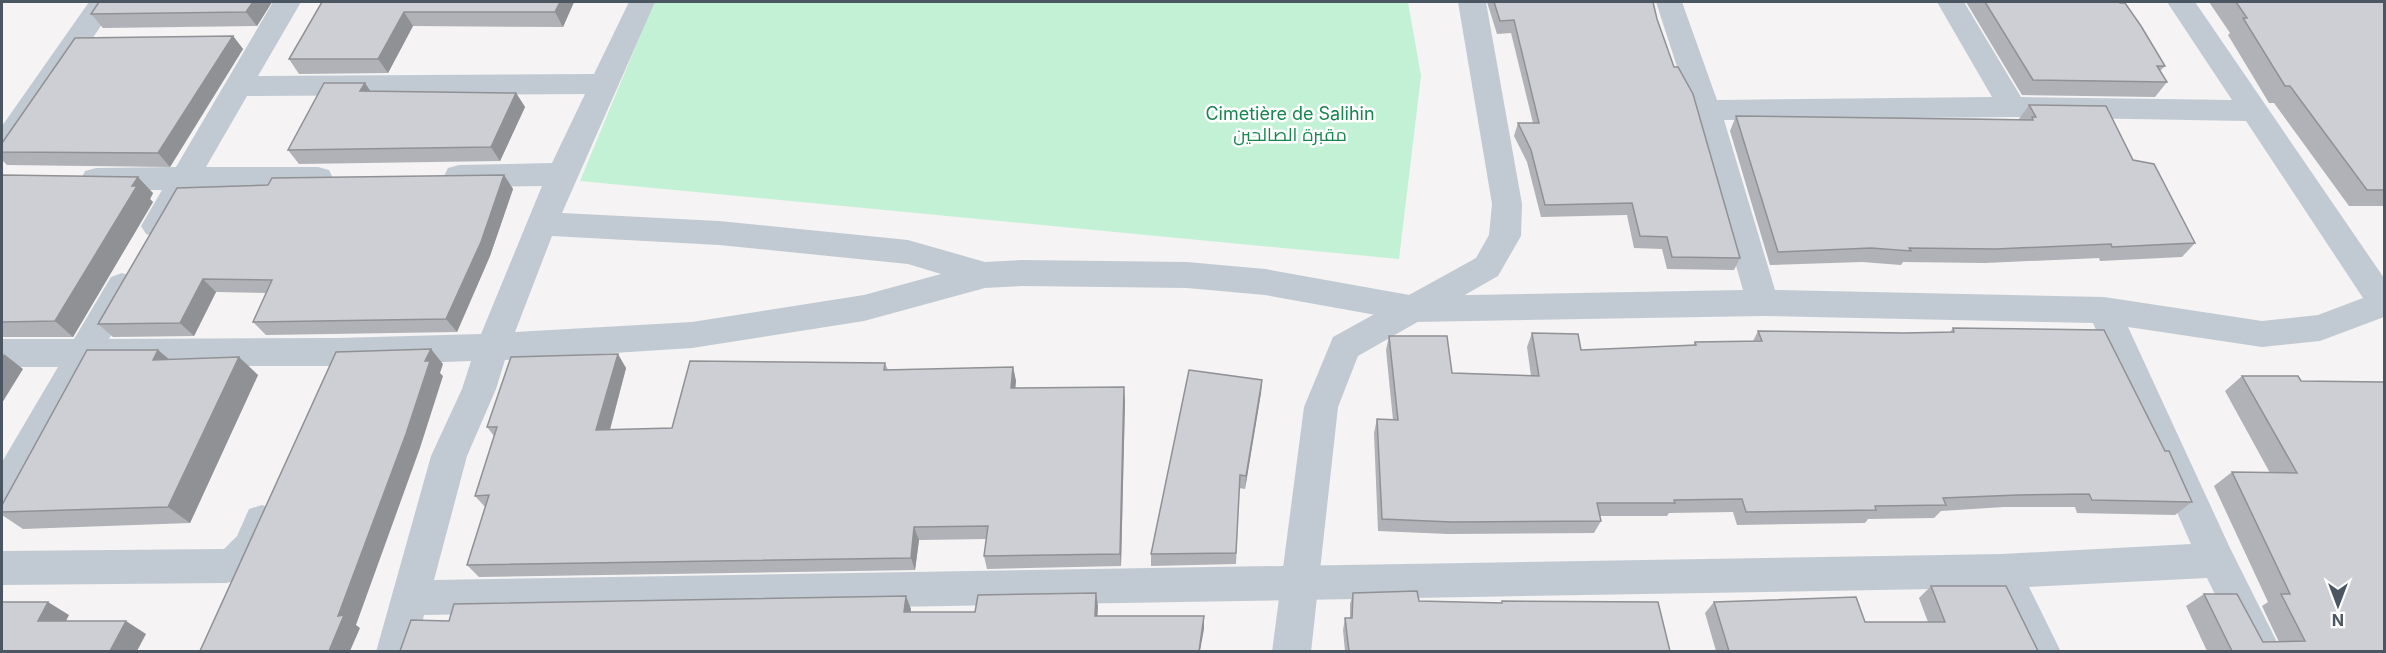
<svg xmlns="http://www.w3.org/2000/svg" width="2386" height="653" viewBox="0 0 2386 653" font-family="Inter,Cairo,sans-serif">
	<style>
		.green { fill: #c3f1d5 }
		.lines { fill: none; stroke-linecap: round; stroke-linejoin: round }
		.minor { fill: #c1cad2; fill-rule: evenodd }
		.tertiary { fill: #c1cad2; fill-rule: evenodd }
		.wall { fill: #b0b2b7 }
		.shaded-wall { fill: #909195 }
		.building { fill: #cdcfd5; stroke: #909195; stroke-width: 1.5 }
		.labels { text-anchor: middle; stroke-width: 5; stroke-linejoin: round; paint-order: stroke }
		.park-label { font-size: 18px; fill: #17864f; stroke: #fff }
	</style>
	<rect width="100%" height="100%" fill="#f5f3f3"/>
	<polygon class="green" points="654,2 1408,2 1421,76 1399,259 580,181"/>
	<g class="lines">
		<g class="minor">
			<polygon points="89,2 117,2 13,156 2,159 2,126"/>
			<path d="M273 2H301L258 76 594 74 629 2H655L562 213 719 221 908 240 985 262 1022 260 1187 262 1265 269 1415 296 1743 290 1691 110 1656 2H1682L1717 100 1992 97 1937 2H1964L2021 97 2232 100 2167 2H2195L2384 278V317L2320 341 2262 347 2128 327 2230 548 2282 652H2243L2207 578 2029 587 2061 652H2022L1991 588 424 615 415 652H376L431 456 462 389 471 361 338 366H93L15 505 2 510V462L58 367H2V339H74L111 277 122 273 133 277 138 286 109 339 338 338 481 334 542 186 459 187 448 184 444 176 448 168 459 165 552 163 585 94 247 96 206 167H318L329 170 333 178 329 186 318 189 193 190 168 234 157 238 146 234 141 226 162 190H96L85 187 81 179 85 171 96 168 176 167ZM2012 117 2246 121 2363 298 2318 315 2262 321 2104 297 1775 290 1724 120ZM552 236 719 245 908 264 941 274 864 295 692 322 515 332ZM1022 286 1187 288 1265 295 1415 322 1763 316 2093 323 2191 544 2002 554 434 580 467 456 496 389 505 360 692 348 864 321 985 288Z"/>
			<path d="M262 505 275 509 280 521C265 556 265 569 227 583L2 585V551L224 549 237 536 249 509Z"/>
		</g>
		<polygon class="tertiary" points="1458,2 1486,2 1522,204 1521,236 1498,276 1358,356 1338,407 1311,652 1272,652 1304,407 1333,337 1476,258 1489,235 1492,204"/>
	</g>
	<g class="wall">
		<polygon points="272,2 257,26 103,28 91,14"/>
		<polygon points="322,2 574,2 563,27 413,26 388,73 299,74 289,59"/>
		<polygon points="1487,2 1653,2 1657,19 1740,258 1734,270 1667,269 1662,249 1634,248 1627,215 1541,217 1527,162 1514,136 1518,123 1533,123 1511,33 1497,34"/>
		<polygon points="1966,2 2119,2 2165,66 2160,71 2167,82 2155,97 2022,95"/>
		<polygon points="2209,2 2385,2 2385,206 2349,206 2274,103 2269,103 2228,35 2230,33"/>
		<polygon points="233,36 243,49 170,167 7,165 2,160 2,143"/>
		<polygon points="370,91 516,93 525,107 500,161 299,164 288,150"/>
		<polygon points="2029,105 2133,160 2195,243 2182,257 2100,261 2099,258 1985,263 1903,262 1901,265 1862,262 1770,265 1730,131 1736,116 2019,119"/>
		<polygon points="2,175 153,193 150,199 153,202 73,337 2,337"/>
		<polygon points="504,175 513,189 490,256 457,332 266,335 253,322 266,293 216,292 194,336 113,337 98,324 268,185"/>
		<polygon points="1953,328 2165,451 2192,502 2175,515 2077,513 2075,507 2004,507 1941,511 1934,518 1868,519 1865,523 1737,525 1733,512 1669,513 1667,516 1600,516 1601,521 1594,533 1448,534 1378,531 1374,433 1377,419 1393,420 1386,350 1389,336 1452,373 1531,376 1527,347 1532,333 1581,350 1693,345 1695,342 1753,341 1758,331 1904,333 1950,332"/>
		<polygon points="158,350 169,359 258,375 190,523 23,529 2,515 2,505"/>
		<polygon points="885,363 888,370 1013,367 1016,381 1015,388 1125,401 1121,566 987,569 984,556 986,539 919,540 915,570 479,577 467,565 485,507 475,496 494,436 487,427 626,368 610,430 672,428"/>
		<polygon points="2242,376 2298,376 2385,651 2207,651 2186,606 2204,594 2263,642 2279,642 2262,606 2268,602 2214,486 2232,472 2270,473 2225,391"/>
		<polygon points="1262,380 1261,393 1245,489 1239,488 1236,564 1151,566 1151,554"/>
		<polygon points="1931,586 2038,651 1716,651 1705,613 1714,602 1865,622 1928,622 1919,598"/>
		<polygon points="1353,593 1419,601 1501,603 1502,601 1670,651 1345,651 1343,630 1345,618 1350,618 1350,604"/>
	</g>
	<g class="shaded-wall">
		<polygon points="253,2 272,2 257,26 246,12"/>
		<polygon points="560,2 574,2 563,27 555,12"/>
		<polygon points="404,12 413,26 388,73 378,59"/>
		<polygon points="233,36 243,49 170,167 158,153"/>
		<polygon points="365,83 375,98 360,91"/>
		<polygon points="516,93 525,107 500,161 491,147"/>
		<polygon points="504,175 513,189 490,256 457,332 446,319"/>
		<polygon points="138,177 153,193 150,199 153,202 73,337 55,321"/>
		<polygon points="203,279 216,292 194,336 180,323"/>
		<polygon points="431,349 443,364 440,373 443,376 420,448 356,625 360,628 350,651 329,651 338,616 425,361"/>
		<polygon points="158,350 179,368 153,360"/>
		<polygon points="4,354 23,369 2,403 2,357"/>
		<polygon points="618,354 626,368 606,444 596,430"/>
		<polygon points="239,357 258,375 190,523 168,507"/>
		<polygon points="1013,367 1016,381 1014,402 1011,388"/>
		<polygon points="1262,380 1261,393 1245,489 1246,476"/>
		<polygon points="1124,387 1125,401 1121,566 1120,554"/>
		<polygon points="914,527 919,540 915,570 911,558"/>
		<polygon points="1096,593 1098,606 1097,628 1095,616"/>
		<polygon points="906,596 911,609 909,624 904,612"/>
		<polygon points="48,602 69,615 60,633 38,621"/>
		<polygon points="1204,616 1204,629 1200,651 1199,651"/>
		<polygon points="126,621 146,634 137,651 110,651"/>
	</g>
	<g class="building">
		<polygon points="99,2 253,2 246,12 91,14"/>
		<polygon points="322,2 560,2 555,12 404,12 378,59 289,59"/>
		<polygon points="1494,2 1653,2 1657,19 1674,67 1678,67 1693,94 1740,258 1672,257 1667,237 1640,236 1632,203 1545,205 1531,150 1518,123 1539,123 1514,20 1500,21"/>
		<polygon points="1985,2 2119,2 2120,3 2125,3 2141,26 2165,66 2157,66 2167,82 2033,80"/>
		<polygon points="2236,2 2385,2 2385,190 2367,190 2290,86 2285,86 2243,18 2247,18"/>
		<polygon points="233,36 158,153 2,152 2,143 75,38"/>
		<polygon points="324,83 365,83 360,91 516,93 491,147 288,150"/>
		<polygon points="2029,105 2106,106 2133,160 2154,164 2195,243 2112,247 2111,244 1996,249 1909,248 1911,251 1871,248 1778,252 1736,116 2033,120 2032,117 2036,117"/>
		<polygon points="2,175 138,177 132,186 137,186 55,321 2,322"/>
		<polygon points="504,175 481,242 446,319 253,322 272,280 203,279 180,323 98,324 177,188 268,185 272,178"/>
		<polygon points="1953,328 2104,330 2165,451 2169,451 2192,502 2092,500 2089,494 2018,495 1943,498 1946,505 1875,506 1876,510 1746,512 1742,499 1674,500 1675,503 1597,503 1601,521 1452,522 1382,519 1377,419 1398,420 1389,336 1447,336 1452,373 1539,376 1532,333 1578,334 1581,350 1696,345 1695,342 1762,341 1758,331 1904,333 1954,332"/>
		<polygon points="431,349 425,361 430,361 406,434 338,616 344,615 329,651 200,651 336,352"/>
		<polygon points="87,350 158,350 153,360 239,357 168,507 2,512 2,505"/>
		<polygon points="618,354 596,430 672,428 690,361 885,363 884,370 1013,367 1011,388 1124,387 1120,554 984,556 988,526 914,527 911,558 467,565 489,495 475,496 497,427 487,427 511,357"/>
		<polygon points="1189,370 1262,380 1246,476 1240,475 1236,553 1151,554"/>
		<polygon points="2242,376 2298,376 2301,381 2383,382 2385,385 2385,651 2232,651 2204,594 2237,594 2263,642 2305,641 2281,594 2290,594 2232,472 2297,473"/>
		<polygon points="1931,586 2006,586 2038,651 1729,651 1714,602 1856,597 1865,622 1945,622"/>
		<polygon points="1417,591 1419,601 1502,603 1502,601 1658,602 1670,651 1349,651 1345,618 1352,618 1353,593"/>
		<polygon points="1096,593 1095,616 1204,616 1199,651 400,651 411,620 449,621 454,604 906,596 904,612 975,612 978,595"/>
		<polygon points="2,602 48,602 38,621 126,621 110,651 2,651"/>
	</g>
	<g class="labels">
		<g class="park-label">
			<text x="1290" y="120">Cimetière de Salihin<tspan x="1290" dy="21">مقبرة الصالحين</tspan></text>
		</g>
	</g>
	<rect width="2386" height="653" fill="none" stroke="#4a5661" stroke-width="6"/>
	<g transform="translate(2338 605) rotate(180)" stroke="#ffffff" stroke-width="4.5" paint-order="stroke">
	<path d="M0-4.5L10 22L0 15L-10 22Z" fill="#4a5661"/>
	<text y="-9" font-size="16" font-weight="bold" text-anchor="middle" fill="#4a5661">N</text>
	</g>
</svg>
